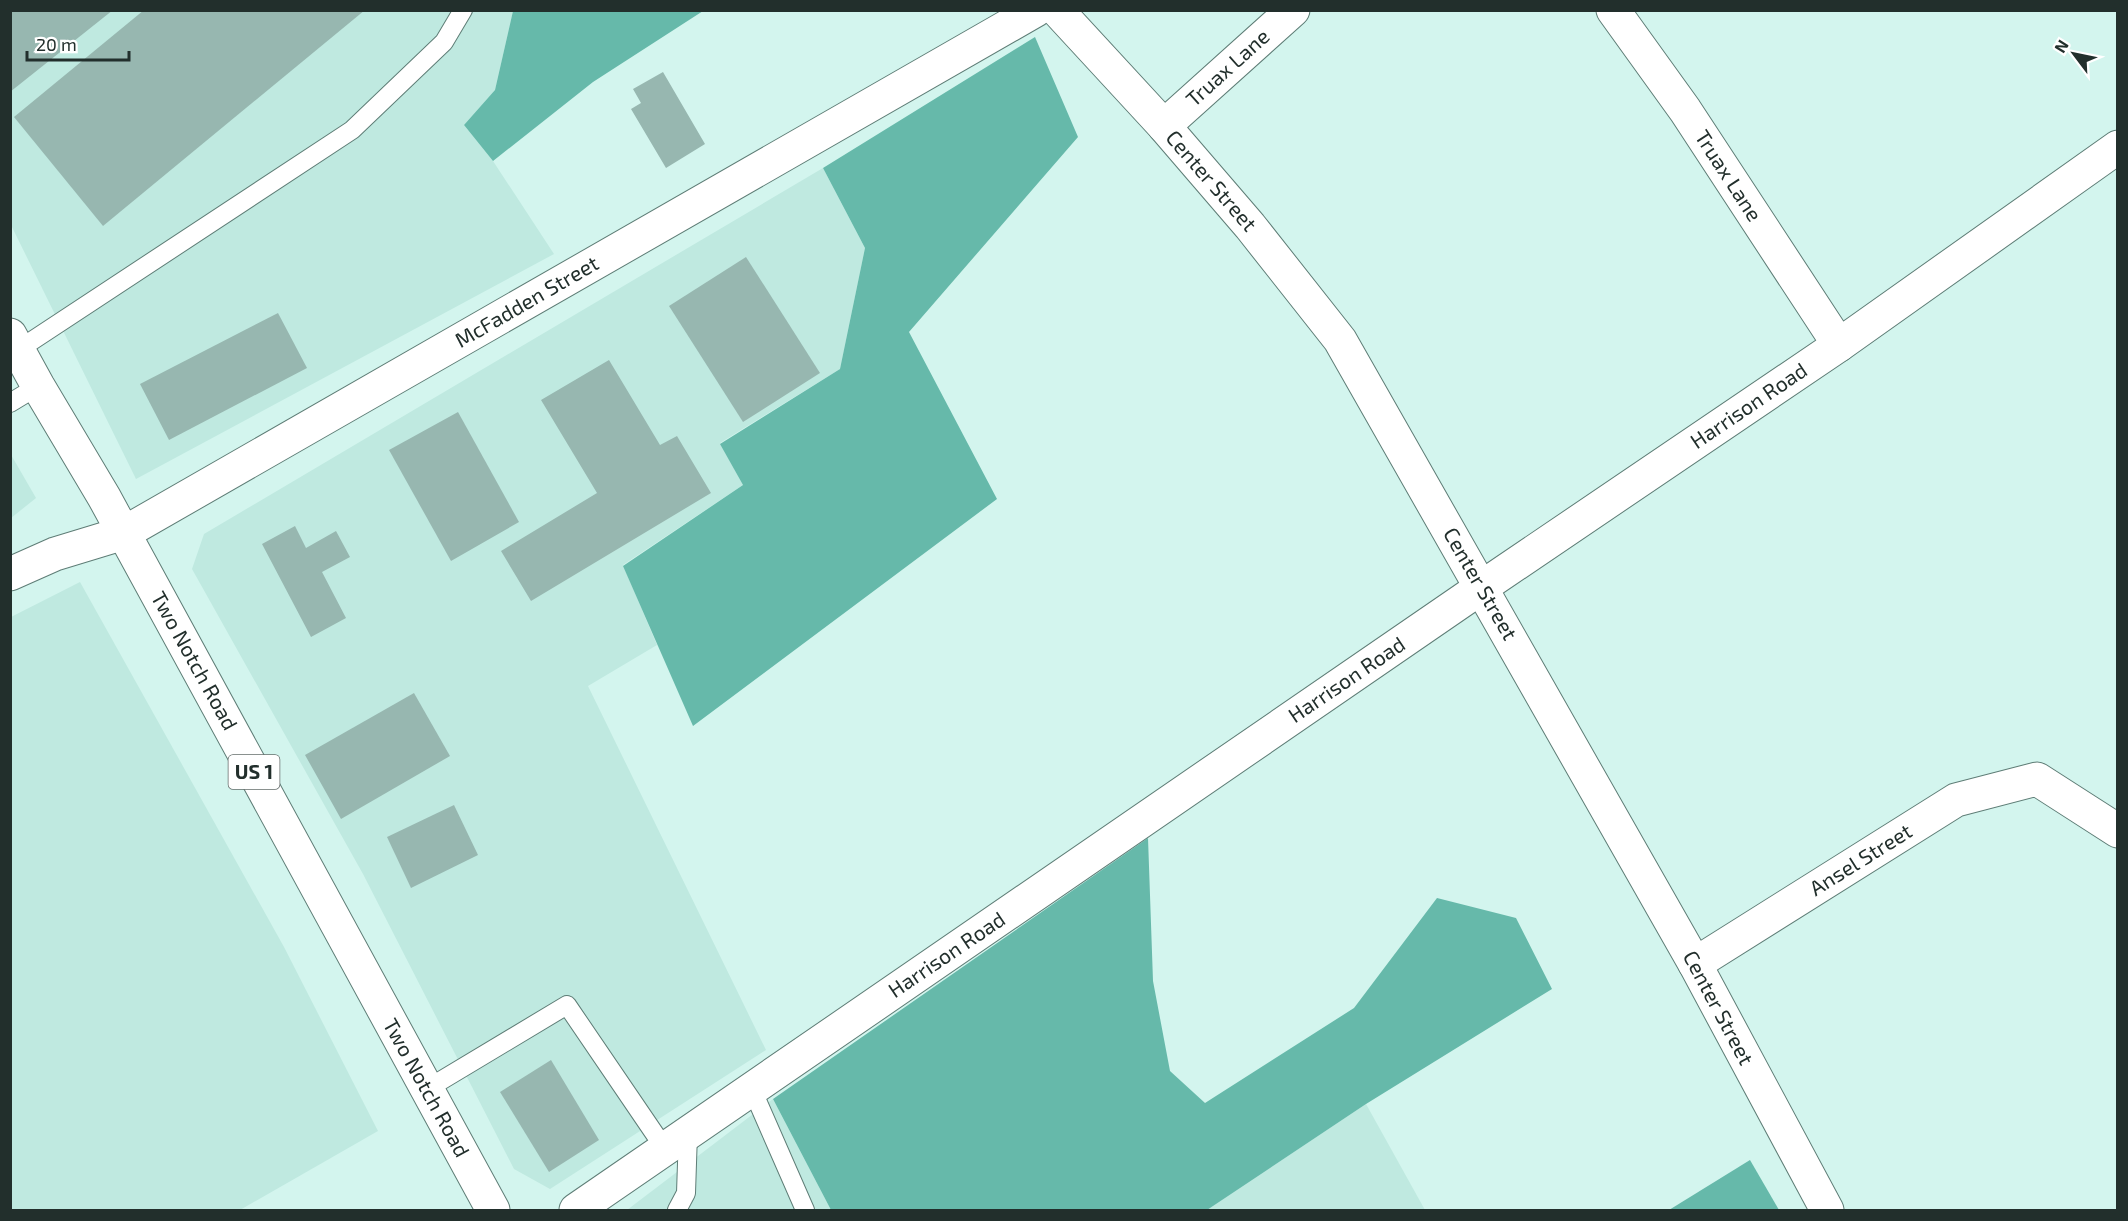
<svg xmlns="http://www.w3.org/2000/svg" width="2128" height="1221" viewBox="0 0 2128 1221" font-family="'Exo 2',sans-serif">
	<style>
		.built { fill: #bfe9e0 }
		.forest { fill: #66b9aa }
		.building { fill: #97b7b0 }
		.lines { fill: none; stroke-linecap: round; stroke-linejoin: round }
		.lane-casing { stroke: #5e7d76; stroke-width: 20 }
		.street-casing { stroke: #5e7d76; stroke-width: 35 }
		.secondary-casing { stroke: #5e7d76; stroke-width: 35 }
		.primary-casing { stroke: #5e7d76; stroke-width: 35 }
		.lane { stroke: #fff; stroke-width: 18 }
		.street { stroke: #fff; stroke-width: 33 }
		.secondary { stroke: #fff; stroke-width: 33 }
		.primary { stroke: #fff; stroke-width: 33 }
		.labels { text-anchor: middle; stroke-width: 4.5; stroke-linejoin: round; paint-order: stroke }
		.shield { fill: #fff; stroke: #646d6b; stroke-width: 1.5 }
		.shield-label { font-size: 20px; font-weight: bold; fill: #222f2c }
		.street-label { font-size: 21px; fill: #222f2c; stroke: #fff }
	</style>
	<rect width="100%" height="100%" fill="#d3f5ee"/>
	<g class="built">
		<polygon points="11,11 513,11 495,90 464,125 493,161 554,254 136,479 11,225"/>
		<polygon points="823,168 865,248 840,369 720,443 743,485 623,565 657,645 588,686 766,1050 550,1189 514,1169 363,874 192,569 204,534"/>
		<polygon points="10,453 36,498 11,518 10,518"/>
		<polygon points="80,582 284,947 378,1131 240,1210 11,1210 11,617"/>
		<polygon points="773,1099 831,1210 627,1210"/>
		<polygon points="1366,1104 1425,1210 1207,1210"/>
	</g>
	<g class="forest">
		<polygon points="513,11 513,10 703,11 593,82 493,161 464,125 495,90"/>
		<polygon points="1035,37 1078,137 909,332 997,499 693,726 623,566 743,485 720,444 840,369 865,248 823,168"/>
		<polygon points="1148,838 1153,981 1170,1071 1205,1103 1354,1008 1437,898 1516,918 1552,989 1366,1104 1207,1210 831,1210 773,1099"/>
		<polygon points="1750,1160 1779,1210 1669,1210"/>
	</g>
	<g class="building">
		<polygon points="10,10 113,10 10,92"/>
		<polygon points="144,10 365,10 103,226 14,117"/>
		<polygon points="663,72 705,144 666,168 631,109 641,103 633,89"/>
		<polygon points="746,257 820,373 743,422 669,306"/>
		<polygon points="278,313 307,368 169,440 140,384"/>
		<polygon points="609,360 660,445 677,436 711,493 531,601 501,551 597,493 541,400"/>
		<polygon points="458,412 519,522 451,561 389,450"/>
		<polygon points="295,526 306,548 336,531 350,557 322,572 346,618 311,637 262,544"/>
		<polygon points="414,693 450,756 341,819 305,755"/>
		<polygon points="454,805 478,855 411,888 387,837"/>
		<polygon points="551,1060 599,1140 549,1172 500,1092"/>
	</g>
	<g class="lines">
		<defs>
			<g id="lane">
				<polyline points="18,350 352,130 444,42 463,10"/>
				<polyline points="10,403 38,386"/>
				<polyline points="427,1089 567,1005 665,1149"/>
				<polyline points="752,1089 805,1210"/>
				<polyline points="677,1210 686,1193 688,1133"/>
			</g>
			<g id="street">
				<polyline points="1057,10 1164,126 1250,226 1340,340 1695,964 1827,1210"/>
				<polyline points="1613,10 1685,110 1839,345"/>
				<polyline points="1164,126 1293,10"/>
				<polyline points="10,574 55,554 124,533 1036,10"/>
				<polyline points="1695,964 1956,800 2037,779 2118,831"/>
			</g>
			<polyline id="secondary" points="576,1210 1482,587 1839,345 2118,147"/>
			<polyline id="primary" points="10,335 38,386 104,497 493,1210"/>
		</defs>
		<use href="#lane" class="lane-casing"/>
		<use href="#street" class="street-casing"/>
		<use href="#secondary" class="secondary-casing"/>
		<use href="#primary" class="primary-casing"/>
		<use href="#lane" class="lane"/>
		<use href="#street" class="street"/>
		<use href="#secondary" class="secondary"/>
		<use href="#primary" class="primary"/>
	</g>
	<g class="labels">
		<rect class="shield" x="228.5" y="755" width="51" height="34" rx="4.5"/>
		<g class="shield-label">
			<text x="254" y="779">US 1</text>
		</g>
		<g class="street-label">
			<text transform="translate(1228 68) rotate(-42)" y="7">Truax Lane</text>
			<text transform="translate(1728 176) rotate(57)" y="7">Truax Lane</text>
			<text transform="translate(1211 181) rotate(49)" y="7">Center Street</text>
			<text transform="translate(527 302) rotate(-30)" y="7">McFadden Street</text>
			<text transform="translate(1749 406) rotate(-34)" y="7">Harrison Road</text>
			<text transform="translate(1480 584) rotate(60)" y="7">Center Street</text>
			<text transform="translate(194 661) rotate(61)" y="7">Two Notch Road</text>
			<text transform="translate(1347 680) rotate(-34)" y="7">Harrison Road</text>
			<text transform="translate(1861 860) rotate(-32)" y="7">Ansel Street</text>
			<text transform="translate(947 955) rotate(-34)" y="7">Harrison Road</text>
			<text transform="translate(1718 1008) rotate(62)" y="7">Center Street</text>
			<text transform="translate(426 1088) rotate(61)" y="7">Two Notch Road</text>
		</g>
	</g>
	<rect width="2128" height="1221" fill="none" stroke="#222f2c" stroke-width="24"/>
	<g transform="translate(2074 54) rotate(302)" stroke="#ffffff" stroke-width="4.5" paint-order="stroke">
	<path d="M0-4.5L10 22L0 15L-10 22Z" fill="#222f2c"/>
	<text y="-9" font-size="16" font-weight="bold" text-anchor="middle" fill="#222f2c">N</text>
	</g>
	<path d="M27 51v9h102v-9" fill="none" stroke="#222f2c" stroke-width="3"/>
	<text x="36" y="51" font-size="18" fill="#222f2c" stroke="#ffffff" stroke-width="4.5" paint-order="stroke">20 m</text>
</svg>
